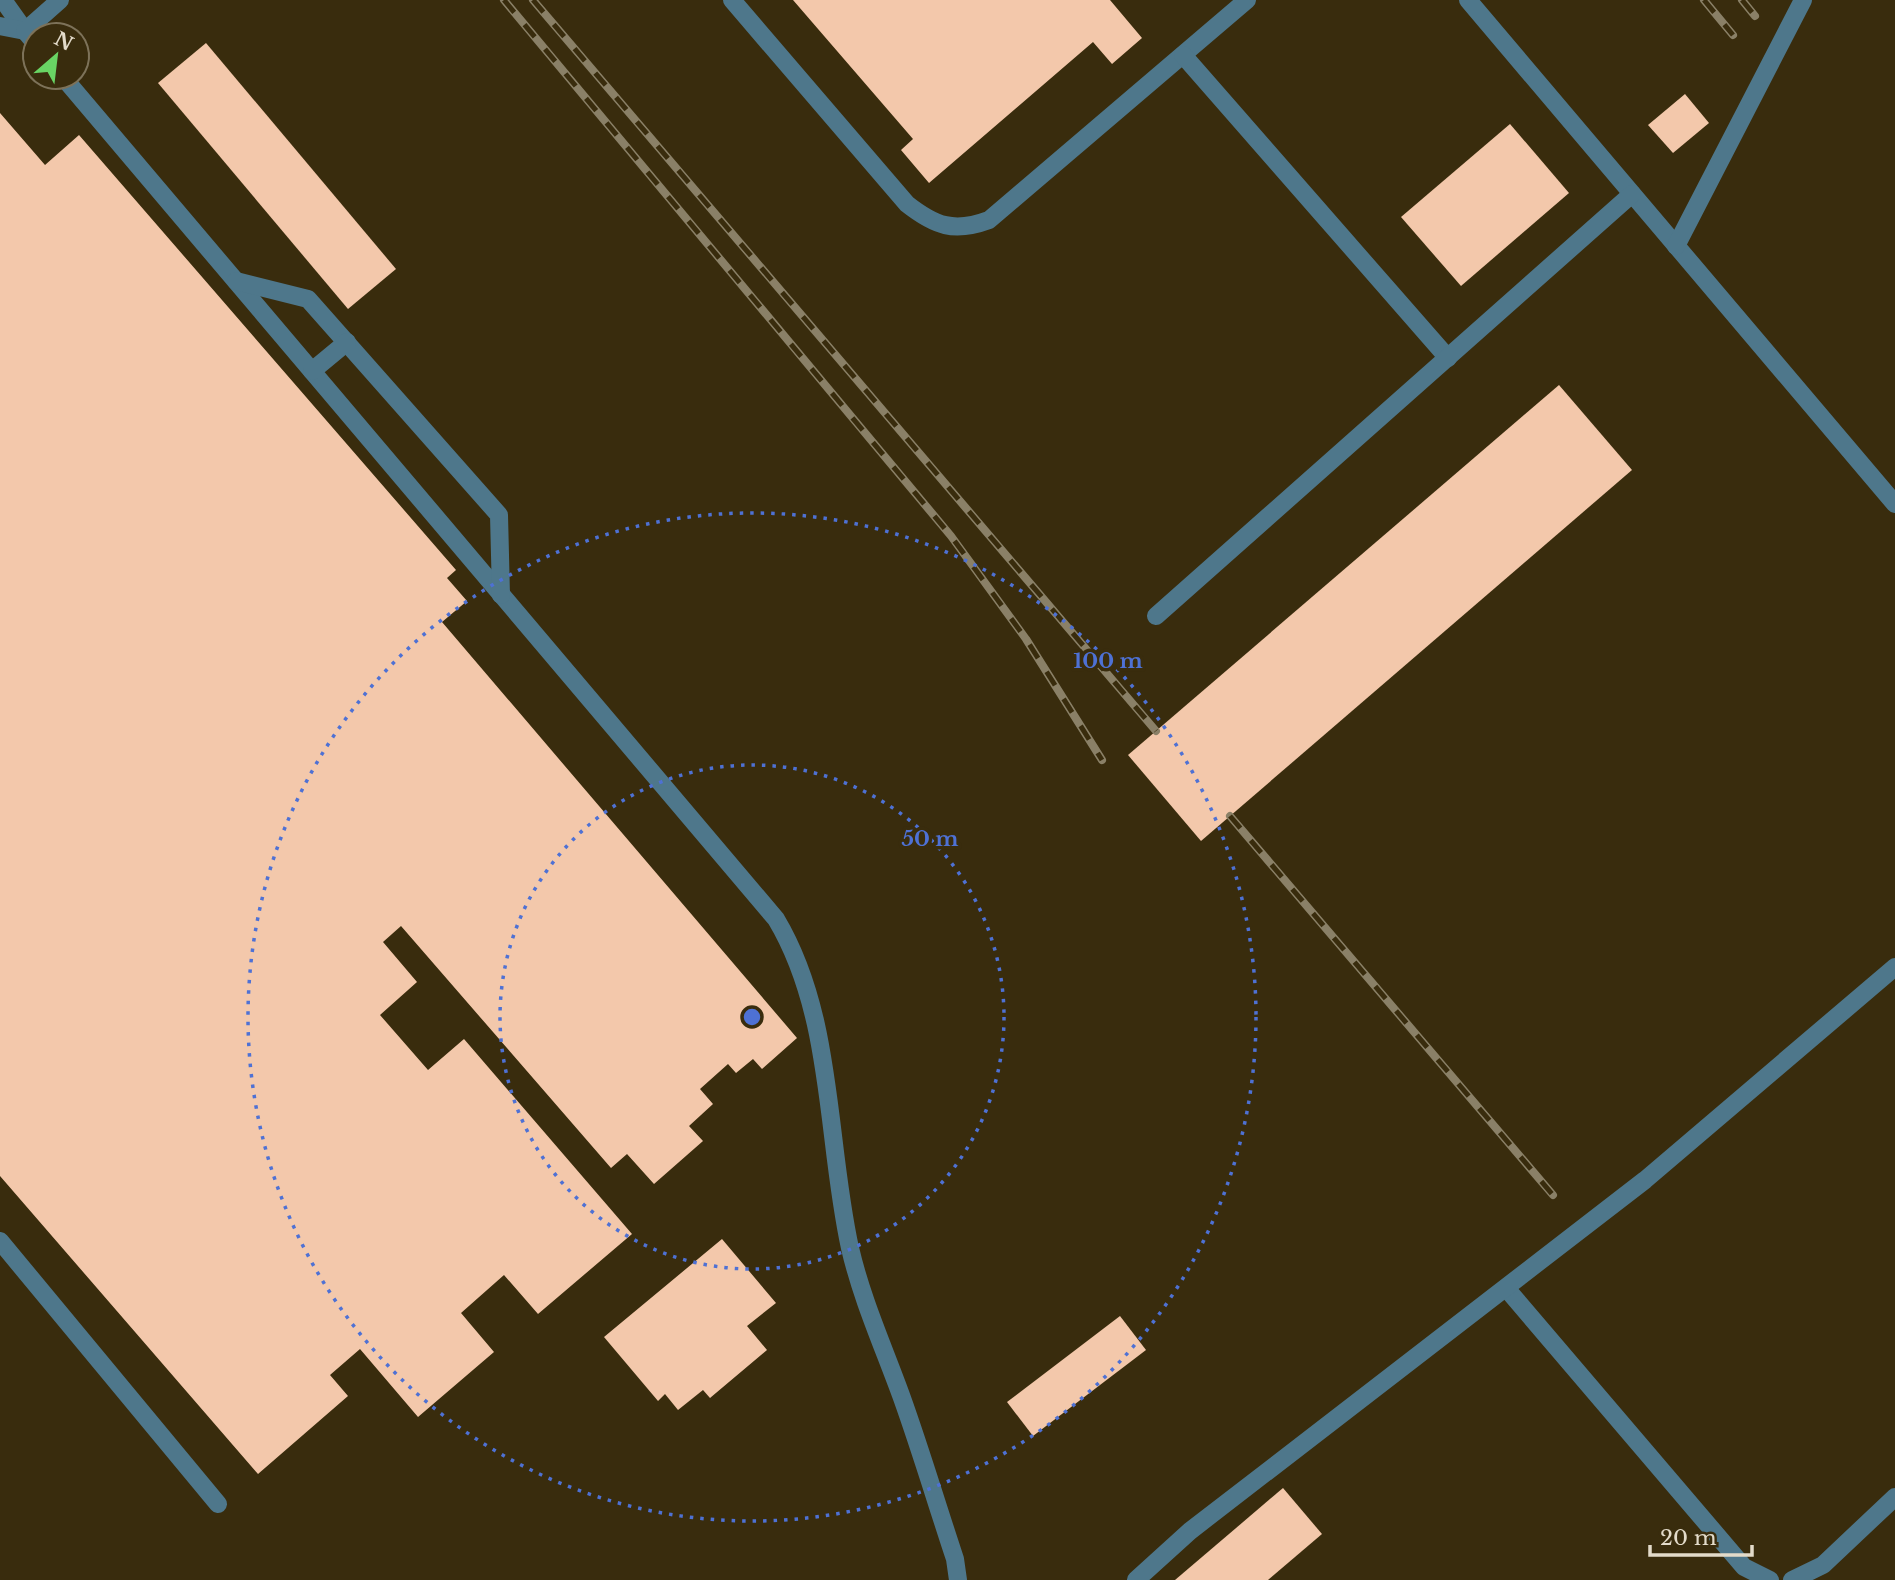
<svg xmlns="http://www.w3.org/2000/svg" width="1895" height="1580" viewBox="0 0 1895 1580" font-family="'Libre Baskerville',serif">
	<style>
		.building { fill: #f3c8ab }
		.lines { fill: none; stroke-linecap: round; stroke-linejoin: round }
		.minor { stroke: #4e778b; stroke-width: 18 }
		.rail-casing { stroke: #8a8067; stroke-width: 8 }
		.rail { stroke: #392c0d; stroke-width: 5; stroke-dasharray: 16; stroke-linecap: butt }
		.ring { fill: none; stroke: #4e71d4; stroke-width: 3.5; stroke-dasharray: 3.5 7 }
		.centre { fill: #4e71d4; stroke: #392c0d; stroke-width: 3.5 }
		.ring-label { font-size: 21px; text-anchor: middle; font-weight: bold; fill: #4e71d4; stroke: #392c0d; stroke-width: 7; stroke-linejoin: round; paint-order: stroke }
	</style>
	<rect width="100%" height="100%" fill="#392c0d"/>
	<g class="building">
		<polygon points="793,0 1110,0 1142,38 1112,64 1093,42 929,183 901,150 913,139"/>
		<polygon points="206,43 396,269 348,309 158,83"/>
		<polygon points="1685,94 1709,123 1673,153 1648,125"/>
		<polygon points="0,113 45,165 79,135 456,570 447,578 467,601 442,622 797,1038 762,1069 753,1059 736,1073 728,1064 700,1089 713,1104 689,1126 703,1141 654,1184 627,1154 611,1168 401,926 383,942 417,982 380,1015 428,1070 464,1039 632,1234 538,1314 504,1275 461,1313 494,1352 418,1417 360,1349 330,1375 348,1396 258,1474 0,1176"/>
		<polygon points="1510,124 1569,193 1461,286 1401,217"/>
		<polygon points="1559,385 1632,470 1201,841 1128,755"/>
		<polygon points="722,1239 776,1303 747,1326 767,1350 710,1398 703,1390 678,1410 665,1394 658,1401 604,1337"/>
		<polygon points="1120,1316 1146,1350 1033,1436 1007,1402"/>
		<polygon points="1283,1488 1322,1534 1268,1580 1175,1580"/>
	</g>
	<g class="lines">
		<g class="minor">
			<polyline points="3,0 25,31"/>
			<path d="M732 0 907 204C935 226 954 233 989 220L1247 0"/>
			<polyline points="1468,0 1895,504"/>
			<polyline points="0,26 25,31"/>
			<polyline points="35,43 25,31 60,0"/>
			<polyline points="1183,55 1448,358"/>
			<path d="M63 77 776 919C834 1016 826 1139 850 1248 862 1300 884 1348 902 1398 921 1451 937 1505 955 1559L958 1580"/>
			<polyline points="1676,246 1803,0"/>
			<polyline points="236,281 308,299 499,515 501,595"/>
			<polyline points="312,371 347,342"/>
			<polyline points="1156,616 1632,194"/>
			<polyline points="0,1241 218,1504"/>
			<polyline points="1506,1288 1744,1567 1770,1580"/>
			<polyline points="1136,1580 1190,1531 1645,1180 1895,967"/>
			<polyline points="1792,1580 1823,1565 1895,1497"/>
		</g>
		<defs>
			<g id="rail">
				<polyline points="504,0 951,536 1026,639 1102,760"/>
				<polyline points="533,0 1156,731"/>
				<polyline points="1704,0 1733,35"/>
				<polyline points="1742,0 1755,16"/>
				<polyline points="1230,816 1553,1195"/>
			</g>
		</defs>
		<use href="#rail" class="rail-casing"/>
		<use href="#rail" class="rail"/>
	</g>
	<g class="ring">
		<circle cx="752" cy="1017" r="252"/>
		<circle cx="752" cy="1017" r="504"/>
	</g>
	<circle cx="752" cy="1017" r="10" class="centre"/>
	<g class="ring-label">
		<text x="1108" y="668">100 m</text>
		<text x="930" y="846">50 m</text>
	</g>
	<g transform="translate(56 56) rotate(28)"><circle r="33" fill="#392c0d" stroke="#7d7259" stroke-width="2"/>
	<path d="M0-5L12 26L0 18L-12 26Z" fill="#69d464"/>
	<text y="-10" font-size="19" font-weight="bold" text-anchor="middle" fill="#e3dbca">N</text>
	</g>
	<path d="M1650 1545v10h102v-10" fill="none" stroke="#e3dbca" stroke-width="3.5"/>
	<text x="1660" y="1545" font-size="21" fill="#e3dbca" stroke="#392c0d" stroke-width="5" paint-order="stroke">20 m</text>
</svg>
